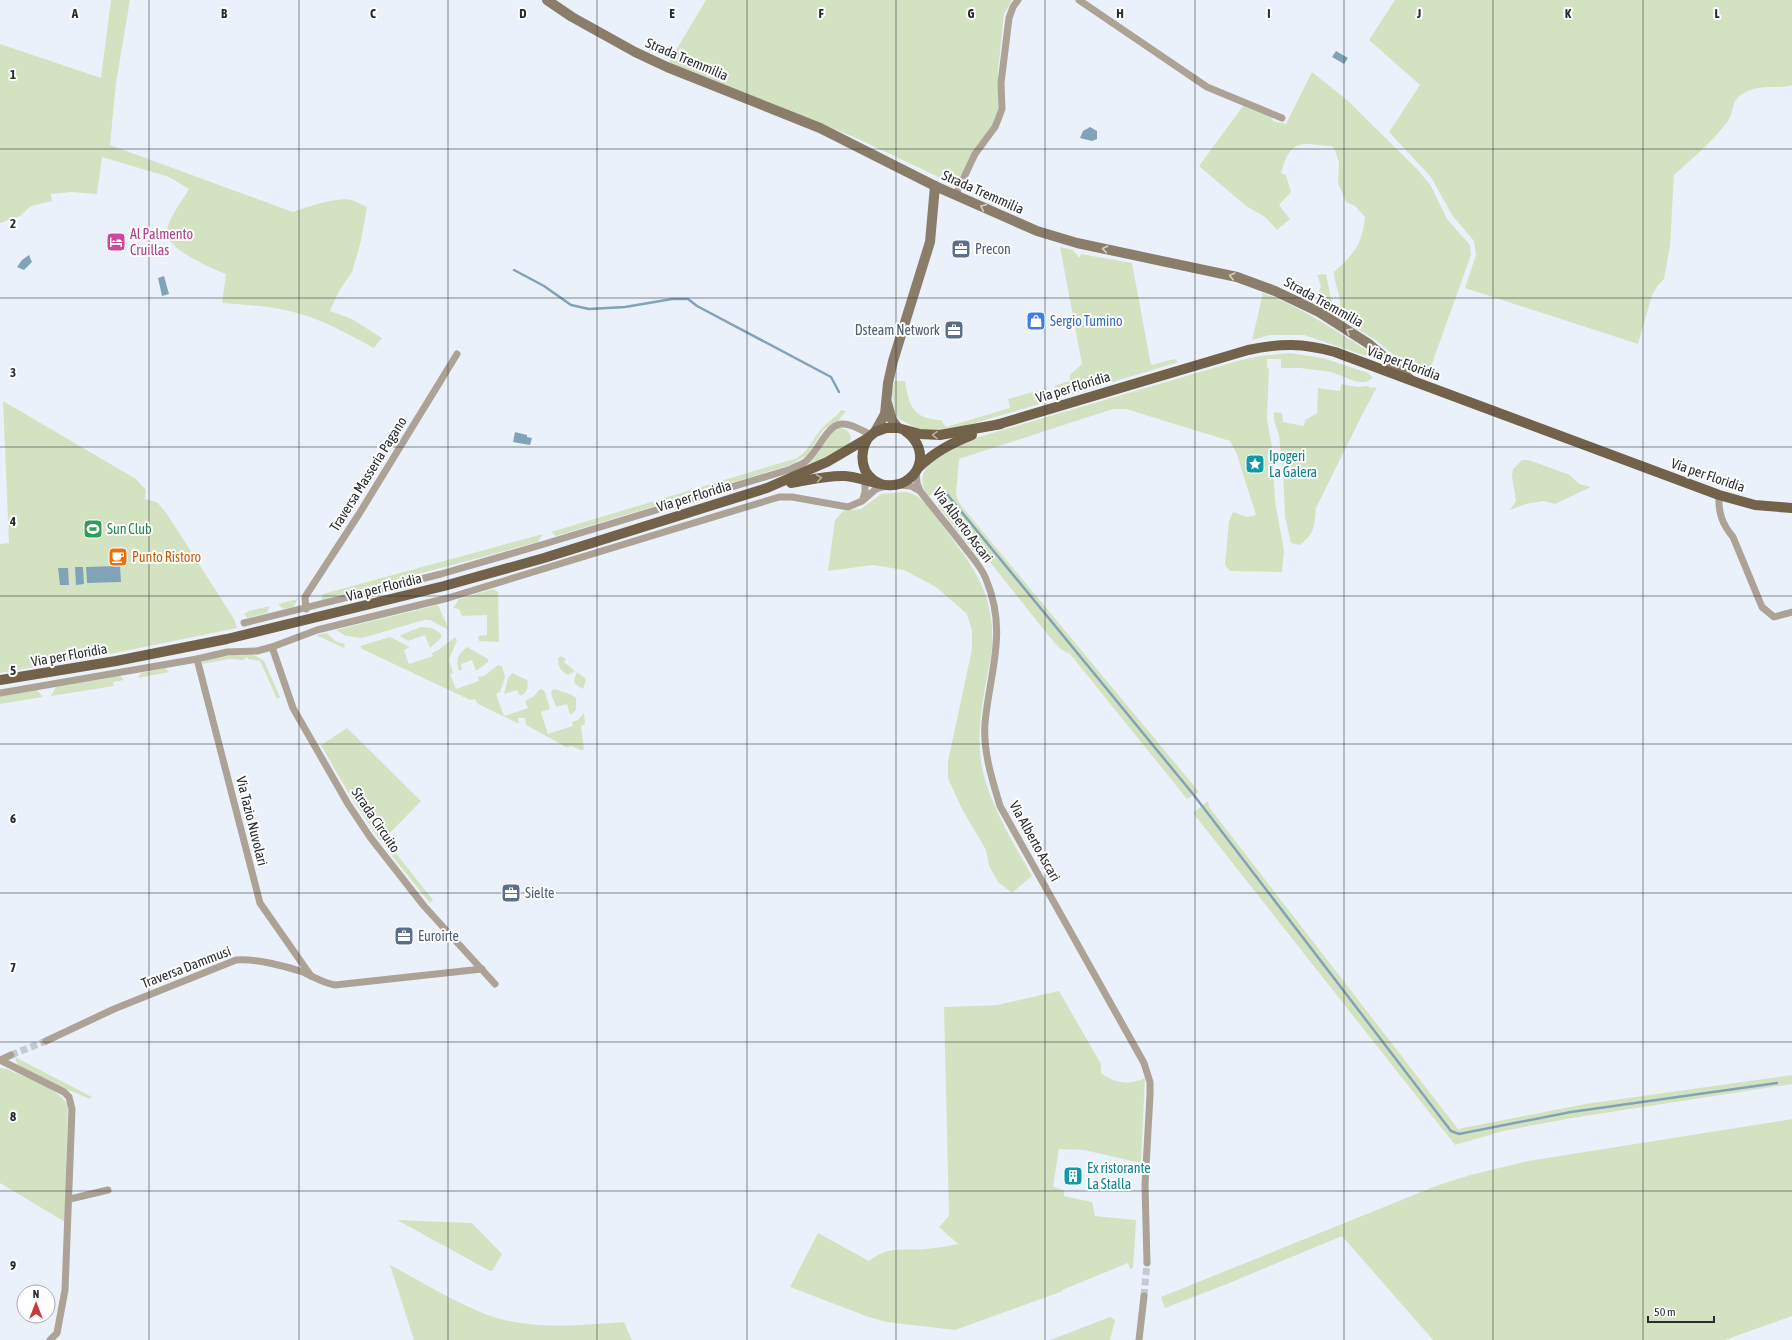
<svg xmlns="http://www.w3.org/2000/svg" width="1792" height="1340" viewBox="0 0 1792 1340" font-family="'Asap Condensed',sans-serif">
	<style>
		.green { fill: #d3e3c2 }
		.water { fill: #81a3b8 }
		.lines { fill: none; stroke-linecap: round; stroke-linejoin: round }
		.stream { stroke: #81a3b8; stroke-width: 2.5 }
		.minor-tunnel { stroke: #c4c9d2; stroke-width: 7; stroke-dasharray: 7 3.5; stroke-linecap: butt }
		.minor { stroke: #aca295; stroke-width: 7 }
		.secondary { stroke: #8a7d69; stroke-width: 10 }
		.primary { stroke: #72624a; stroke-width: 10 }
		.oneway { stroke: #d5d1ca }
		.oneway2 { stroke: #b8b0a4 }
		.grid { fill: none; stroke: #292b2f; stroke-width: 1; stroke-opacity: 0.55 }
		.labels { text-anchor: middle; stroke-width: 4; stroke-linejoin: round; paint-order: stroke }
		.street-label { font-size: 14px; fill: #292b2f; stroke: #fefefe }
		.hotel-label { font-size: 14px; fill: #b23c85; stroke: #fefefe; text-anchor: start }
		.service-label { font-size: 14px; fill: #4e5e75; stroke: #fefefe; text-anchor: start }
		.shop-label { font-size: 14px; fill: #366cbe; stroke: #fefefe; text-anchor: start }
		.culture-label { font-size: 14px; fill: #0d838f; stroke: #fefefe; text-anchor: start }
		.leisure-label { font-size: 14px; fill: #27864d; stroke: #fefefe; text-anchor: start }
		.food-label { font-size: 14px; fill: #c56008; stroke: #fefefe; text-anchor: start }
		.grid-label { font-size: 13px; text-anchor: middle; font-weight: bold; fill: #292b2f; stroke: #fefefe; stroke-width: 4; stroke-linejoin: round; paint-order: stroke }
	</style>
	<rect width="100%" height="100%" fill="#ebf1fb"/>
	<g class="green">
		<path d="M111 0H130L116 83 110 145 293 212C307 207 338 196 352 200 357 202 362 205 367 207L361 241 352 272 339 291 330 311 352 319 382 338 374 348C353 337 331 324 307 316 280 307 250 305 222 303L226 274C212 269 167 249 167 233 166 221 183 200 189 189L169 177 102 157 97 194 72 192 51 194 52 201 31 206 20 216 0 223V44L101 78Z"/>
		<polygon points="706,0 1012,0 1004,14 998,71 998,109 994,122 972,154 958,180 953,183 947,181 854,137 669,62"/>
		<path d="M1395 0H1792V85C1777 90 1761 83 1744 93 1730 100 1735 111 1728 121 1712 142 1693 158 1674 175L1670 246 1664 279 1658 285 1652 295 1638 344 1465 288 1476 255 1474 241 1452 215 1431 177 1389 132 1420 85 1369 40Z"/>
		<path d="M1312 72 1347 100 1418 170 1431 186 1447 219 1470 245 1471 255 1429 372 1422 374 1415 372 1374 339 1341 319C1339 311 1341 303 1339 295 1337 287 1334 281 1334 272 1354 253 1362 246 1365 217L1355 206 1346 202 1338 183 1339 163 1335 150 1332 146C1299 143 1291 138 1281 173L1286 175 1291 192 1279 205 1290 219 1277 230 1265 217 1246 206 1199 166 1243 106 1272 118 1273 121 1286 124Z"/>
		<polygon points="1060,247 1073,250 1079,258 1081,254 1132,263 1151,365 1174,359 1179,362 1066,396 1064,392 1054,386 1070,381 1070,375 1082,364"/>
		<polygon points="1326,274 1332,304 1332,309 1329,312 1323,311 1315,302 1321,286 1317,275"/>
		<path d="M1263 293C1303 307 1339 334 1375 355V359L1304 335H1270L1252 340Z"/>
		<path d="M1289 353 1323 358 1368 373 1373 378 1366 382H1357L1331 372 1300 368H1281V359H1267V368H1269L1267 419 1272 447 1275 501 1284 551 1282 572 1230 571 1225 565 1229 521 1233 512 1247 517 1256 515 1236 452 1230 441 1126 409H1113L959 459 956 495 960 504 1199 792 1187 799 1070 654 1062 650 1052 640 985 556 978 557 938 506 942 496 934 490 931 495 928 496C910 469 939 456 958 443L1241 360 1260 356Z"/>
		<path d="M894 381H905C909 406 913 419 941 420L946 427 1010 408 1008 399 1047 388 1042 398 1043 403 948 431H922L899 419 896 414 894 409 892 393Z"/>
		<path d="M1341 384 1357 387 1368 386 1370 388 1377 387 1362 415 1316 508C1314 527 1315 533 1300 545L1291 543 1285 517 1283 471 1279 436 1274 420V412L1282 413 1283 422 1304 426 1305 420 1317 413 1318 388 1340 391Z"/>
		<polygon points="3,401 136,479 146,490 145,499 157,502 167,514 234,619 237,628 115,653 0,673 0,544 9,543"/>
		<path d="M841 410 846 411 838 421 824 429 807 455 790 465 556 536 551 532 797 458C810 450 814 435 825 425 831 419 835 418 841 410Z"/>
		<path d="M840 428C850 429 854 438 848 445L806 467C811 462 815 457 819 452 826 442 829 433 840 428Z"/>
		<polygon points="1522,460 1529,460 1570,475 1579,484 1591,487 1555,504 1543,501 1526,504 1510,510 1516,501 1512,476 1513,469"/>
		<path d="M904 492C921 492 933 513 942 525 967 559 988 582 992 626 992 633 993 641 992 648 987 682 977 718 980 753 984 797 1011 838 1032 876L1012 893 998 882 989 866 986 850 962 809 948 778V761L972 649V631L967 614 936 587 904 570 873 565 828 571 835 520 843 511 861 509 881 494Z"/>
		<polygon points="543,534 538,542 321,600 323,594"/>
		<polygon points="493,589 498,592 499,642 479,641 478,636 487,635 487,615 462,616 459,609 453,608 459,599"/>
		<polygon points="298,599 293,607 283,609 278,604"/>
		<polygon points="438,605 449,630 430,620 424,620 362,638 346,636 336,630"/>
		<polygon points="270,606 267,613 247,618 244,614 249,611"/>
		<polygon points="421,627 432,628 440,633 442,637 430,648 425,635 408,641 400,636 403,634"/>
		<polygon points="327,633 335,641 345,644 344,648 316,635"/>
		<polygon points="390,637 410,647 404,650 409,664 433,656 432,653 440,649 455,637 457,640 449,660 453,673 450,674 456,689 479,681 478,677 484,676 498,665 502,666 505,677 500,692 496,694 504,716 528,708 525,701 534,696 539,690 542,689 545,692 550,709 541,712 548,734 573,726 572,722 578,720 584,713 585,724 581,726 584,750 580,750 572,746 566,747 526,725 525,718 518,718 519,724 478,704 475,699 470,700 362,649 360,646"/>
		<path d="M467 647 488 659V662L476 671 472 660 461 664 462 670 459 671C455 660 458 654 467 647Z"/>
		<path d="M254 655 264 661 280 697 277 699 260 661 248 659 247 657 243 660 229 659 202 664C207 655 244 655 254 655Z"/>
		<path d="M561 656 566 659 564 662 575 671 568 675C561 671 558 667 558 658Z"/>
		<polygon points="165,668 169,672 138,678 141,673"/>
		<polygon points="577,672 586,679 583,689 575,684 574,680"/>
		<path d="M512 673 527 680C529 687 527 693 520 696L517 690 504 694 508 678Z"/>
		<polygon points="120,676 124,680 113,682 114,686 51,696 56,687"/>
		<polygon points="555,689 572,695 576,698 576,710 570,715 567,704 556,707 551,693 552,690"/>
		<polygon points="37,690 43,697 0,704 0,696"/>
		<path d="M347 728 421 801 385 838 390 844 384 845C360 813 340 779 321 745Z"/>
		<polygon points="1208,801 1209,807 1458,1129 1585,1104 1792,1075 1792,1084 1572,1118 1503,1131 1455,1145 1193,813"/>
		<polygon points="395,852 433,900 430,903 392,856"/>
		<path d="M1059 991 1101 1064V1073C1116 1084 1129 1085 1145 1078L1141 1163 1084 1150 1059 1149 1053 1187 1064 1190V1196L1092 1202 1095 1216 1136 1220 1133 1268 1130 1269 1128 1263 1062 1290 1063 1291 955 1330 886 1322 866 1316 790 1287 818 1233 869 1261C888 1245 904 1251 926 1249 937 1248 947 1246 958 1244L939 1227 949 1216 944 1007 997 1005Z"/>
		<polygon points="15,1057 92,1097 90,1099 37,1077 17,1064"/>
		<path d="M0 1068 7 1069C26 1078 57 1087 68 1105L65 1222 0 1183Z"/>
		<polygon points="1792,1119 1792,1316 1725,1340 1433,1340 1342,1236 1227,1284 1165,1308 1161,1297 1436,1186 1470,1175 1528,1161"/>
		<polygon points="397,1220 472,1223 502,1254 492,1271 490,1271"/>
		<path d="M390 1265C421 1281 452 1301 485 1314 529 1331 578 1325 624 1322L632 1340H414Z"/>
		<polygon points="1110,1317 1115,1320 1110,1340 1050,1340"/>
	</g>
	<g class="water">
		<polygon points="1336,51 1348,58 1344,64 1332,57"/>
		<polygon points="1090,127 1097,131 1097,139 1092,141 1080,138 1083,131"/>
		<polygon points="29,255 32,262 24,270 17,267 22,260"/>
		<polygon points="164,276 169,294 162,296 158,278"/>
		<polygon points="515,432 527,435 527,437 532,438 530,445 513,442"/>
		<polygon points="120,566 121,582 87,583 86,567"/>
		<polygon points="75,567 83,567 84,584 76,585"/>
		<polygon points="58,568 68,568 69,585 60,585"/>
	</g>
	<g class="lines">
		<g class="stream">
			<polyline points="514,270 544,286 571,305 589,309 625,307 672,299 688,299 697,306 831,377 839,392"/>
			<polyline points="946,493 1193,794 1451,1131 1459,1134 1571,1112 1777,1083"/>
		</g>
		<g class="minor-tunnel">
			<polyline points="11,1055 46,1041"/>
			<polyline points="1144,1296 1147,1263"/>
		</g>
		<g class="minor">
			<polyline points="1079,0 1207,87 1282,118"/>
			<polyline points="956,194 975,154 995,127 999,117 1002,109 1001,83 1009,18 1013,7 1018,0"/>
			<path d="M916 471 917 483 920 491C934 509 948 526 962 544 970 555 981 566 986 579 1008 632 990 670 985 723 983 752 992 779 1000 806L1144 1063 1150 1082V1095L1145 1185 1147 1263"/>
			<polyline points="900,485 911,486 920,491"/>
			<path d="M1719 495C1718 512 1722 524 1733 537L1762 607 1774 617 1792 612"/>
			<polyline points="863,499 865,492 865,476"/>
			<polyline points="306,609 305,597 359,514 457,354"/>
			<path d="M244 623 441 574 541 545 791 469C796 466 801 465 805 462 810 458 814 452 817 448 836 418 841 419 871 435"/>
			<polyline points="272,647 293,708 348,804 370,837 424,906 495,984"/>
			<polyline points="197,659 260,903 311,976"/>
			<polyline points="0,693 197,659 227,652 257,651 272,647 317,630 448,598 779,497 792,497 848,507 862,501 876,489 886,486"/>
			<path d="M46 1041 114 1009 236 960C254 958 285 966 303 972 314 977 323 983 335 985L482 969"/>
			<polyline points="0,1060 64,1092 69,1097 72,1109 65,1290 57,1333 50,1340"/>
			<polyline points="0,1060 11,1055"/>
			<polyline points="70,1199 108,1190"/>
			<polyline points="1139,1340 1144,1296"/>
		</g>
		<g class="secondary">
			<polyline points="547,0 572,17 635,52 667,67 820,128 935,186 1037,231 1077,243 1237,277 1275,291 1319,312 1369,344 1411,380"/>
			<polyline points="887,403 892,420 898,428"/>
			<polyline points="875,432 885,414 888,383 893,361 930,242 935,186"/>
		</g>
		<g class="primary">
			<path d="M996 425 1248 350C1281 343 1303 343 1335 352L1719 495 1755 505 1792 508"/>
			<path d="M868 438C859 453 860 475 879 483"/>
			<path d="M918 468C934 452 951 443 972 435"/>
			<path d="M791 483C809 480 827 475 845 476 866 477 891 495 910 478 915 474 919 467 920 460 921 448 915 438 905 431"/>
			<polyline points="0,680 116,661 227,639 444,586 544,558 767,488 827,462 868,438 875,432 886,428 898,428 920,434 940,435 1001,424"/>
		</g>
	</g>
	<defs><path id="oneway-chevron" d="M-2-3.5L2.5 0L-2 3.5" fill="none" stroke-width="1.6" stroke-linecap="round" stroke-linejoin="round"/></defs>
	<g class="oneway">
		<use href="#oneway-chevron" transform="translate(983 207) rotate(-155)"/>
		<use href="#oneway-chevron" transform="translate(1105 249) rotate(-168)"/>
		<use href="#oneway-chevron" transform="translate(1232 276) rotate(-167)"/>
		<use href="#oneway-chevron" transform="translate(1349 331) rotate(-148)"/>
	</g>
	<g class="oneway2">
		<use href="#oneway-chevron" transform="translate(935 435) rotate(-178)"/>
		<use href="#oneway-chevron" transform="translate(819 478) rotate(-10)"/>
	</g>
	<path class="grid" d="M149 0V1340M299 0V1340M448 0V1340M597 0V1340M747 0V1340M896 0V1340M1045 0V1340M1195 0V1340M1344 0V1340M1493 0V1340M1643 0V1340M0 149H1792M0 298H1792M0 447H1792M0 596H1792M0 744H1792M0 893H1792M0 1042H1792M0 1191H1792"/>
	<defs>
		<symbol id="hotel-square" viewBox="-11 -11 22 22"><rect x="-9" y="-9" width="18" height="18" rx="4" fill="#d1479c" stroke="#fefefe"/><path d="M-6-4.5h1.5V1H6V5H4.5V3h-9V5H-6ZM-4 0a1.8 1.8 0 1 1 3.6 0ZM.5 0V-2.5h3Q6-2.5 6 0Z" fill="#fff"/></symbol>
		<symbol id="office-square" viewBox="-11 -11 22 22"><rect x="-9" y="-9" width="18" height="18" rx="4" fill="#5c6f8a" stroke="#fefefe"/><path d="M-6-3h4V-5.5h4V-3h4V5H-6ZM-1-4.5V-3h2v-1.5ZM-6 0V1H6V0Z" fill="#fff"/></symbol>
		<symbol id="shop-square" viewBox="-11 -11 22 22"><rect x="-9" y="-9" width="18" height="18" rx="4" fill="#3f7fe0" stroke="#fefefe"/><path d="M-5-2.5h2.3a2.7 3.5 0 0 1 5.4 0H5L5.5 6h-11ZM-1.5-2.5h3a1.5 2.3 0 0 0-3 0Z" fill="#fff"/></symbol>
		<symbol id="sight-square" viewBox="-11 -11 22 22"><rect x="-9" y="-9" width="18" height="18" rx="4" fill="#0f9aa8" stroke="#fefefe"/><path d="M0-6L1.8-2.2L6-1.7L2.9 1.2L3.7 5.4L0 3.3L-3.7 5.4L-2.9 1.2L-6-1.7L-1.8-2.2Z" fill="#fff"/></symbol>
		<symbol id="stadium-square" viewBox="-11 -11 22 22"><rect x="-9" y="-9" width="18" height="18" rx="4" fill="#2e9e5b" stroke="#fefefe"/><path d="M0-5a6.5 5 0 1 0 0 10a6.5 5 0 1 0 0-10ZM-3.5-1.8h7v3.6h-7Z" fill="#fff"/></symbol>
		<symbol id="cafe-square" viewBox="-11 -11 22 22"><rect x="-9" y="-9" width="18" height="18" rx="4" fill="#e8710a" stroke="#fefefe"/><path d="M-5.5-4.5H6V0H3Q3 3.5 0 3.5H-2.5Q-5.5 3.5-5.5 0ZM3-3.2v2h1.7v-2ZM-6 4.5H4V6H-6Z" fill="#fff"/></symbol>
		<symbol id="building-square" viewBox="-11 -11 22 22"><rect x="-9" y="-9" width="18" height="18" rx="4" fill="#0f9aa8" stroke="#fefefe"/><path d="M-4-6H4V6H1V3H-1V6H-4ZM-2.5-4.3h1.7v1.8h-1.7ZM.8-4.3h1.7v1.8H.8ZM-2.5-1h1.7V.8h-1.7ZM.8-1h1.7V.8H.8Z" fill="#fff"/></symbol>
	</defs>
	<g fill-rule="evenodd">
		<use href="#hotel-square" x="105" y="231" width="22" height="22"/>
		<use href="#office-square" x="950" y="238" width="22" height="22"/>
		<use href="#shop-square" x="1025" y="310" width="22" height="22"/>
		<use href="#office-square" x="943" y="319" width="22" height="22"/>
		<use href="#sight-square" x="1244" y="453" width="22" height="22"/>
		<use href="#stadium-square" x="82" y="518" width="22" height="22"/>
		<use href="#cafe-square" x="107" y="546" width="22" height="22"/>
		<use href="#office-square" x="500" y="882" width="22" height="22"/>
		<use href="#office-square" x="393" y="925" width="22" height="22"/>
		<use href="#building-square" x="1062" y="1165" width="22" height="22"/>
	</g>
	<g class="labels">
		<g class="street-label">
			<text transform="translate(687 59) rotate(23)" y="5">Strada Tremmilia</text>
			<text transform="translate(983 192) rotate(24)" y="5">Strada Tremmilia</text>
			<text transform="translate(1324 302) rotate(29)" y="5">Strada Tremmilia</text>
			<text transform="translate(1404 363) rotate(20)" y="5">Via per Floridia</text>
			<text transform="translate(1073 387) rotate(-17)" y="5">Via per Floridia</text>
			<text transform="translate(368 474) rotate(-58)" y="5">Traversa Masseria Pagano</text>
			<text transform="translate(1708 475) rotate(19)" y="5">Via per Floridia</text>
			<text transform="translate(694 496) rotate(-17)" y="5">Via per Floridia</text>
			<text transform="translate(963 525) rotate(53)" y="5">Via Alberto Ascari</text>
			<text transform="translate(384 587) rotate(-14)" y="5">Via per Floridia</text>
			<text transform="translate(69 655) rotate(-10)" y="5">Via per Floridia</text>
			<text transform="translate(376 820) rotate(56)" y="5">Strada Circuito</text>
			<text transform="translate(252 821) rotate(76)" y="5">Via Tazio Nuvolari</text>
			<text transform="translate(1035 841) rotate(61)" y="5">Via Alberto Ascari</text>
			<text transform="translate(186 967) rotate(-21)" y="5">Traversa Dammusi</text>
		</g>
		<g class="hotel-label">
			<text x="130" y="239">Al Palmento<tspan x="130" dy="16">Cruillas</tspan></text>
		</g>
		<g class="service-label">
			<text x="975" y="254">Precon</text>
			<text x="940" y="335" text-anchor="end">Dsteam Network</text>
			<text x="525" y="898">Sielte</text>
			<text x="418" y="941">Euroirte</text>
		</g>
		<g class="shop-label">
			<text x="1050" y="326">Sergio Tumino</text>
		</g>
		<g class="culture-label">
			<text x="1269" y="461">Ipogeri<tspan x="1269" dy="16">La Galera</tspan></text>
			<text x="1087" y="1173">Ex ristorante<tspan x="1087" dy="16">La Stalla</tspan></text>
		</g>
		<g class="leisure-label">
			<text x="107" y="534">Sun Club</text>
		</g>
		<g class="food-label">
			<text x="132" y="562">Punto Ristoro</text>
		</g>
	</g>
	<g class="grid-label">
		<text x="75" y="18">A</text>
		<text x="224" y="18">B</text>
		<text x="373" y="18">C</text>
		<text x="523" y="18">D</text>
		<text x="672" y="18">E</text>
		<text x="821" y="18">F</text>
		<text x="971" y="18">G</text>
		<text x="1120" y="18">H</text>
		<text x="1269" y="18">I</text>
		<text x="1419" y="18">J</text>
		<text x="1568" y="18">K</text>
		<text x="1717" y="18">L</text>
		<text x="13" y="79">1</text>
		<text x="13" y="228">2</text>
		<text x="13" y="377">3</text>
		<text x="13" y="526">4</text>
		<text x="13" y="675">5</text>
		<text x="13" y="823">6</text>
		<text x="13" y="972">7</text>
		<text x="13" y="1121">8</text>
		<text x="13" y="1270">9</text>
	</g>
	<g transform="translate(36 1304)"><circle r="19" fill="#fefefe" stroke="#a9aaab"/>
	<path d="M0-3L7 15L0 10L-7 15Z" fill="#c8393c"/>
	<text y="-6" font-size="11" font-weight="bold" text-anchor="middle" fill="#292b2f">N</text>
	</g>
	<path d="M1648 1316v6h66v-6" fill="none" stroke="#292b2f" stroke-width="2"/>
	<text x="1654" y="1316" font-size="12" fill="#292b2f" stroke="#fefefe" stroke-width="3" paint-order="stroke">50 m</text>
</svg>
